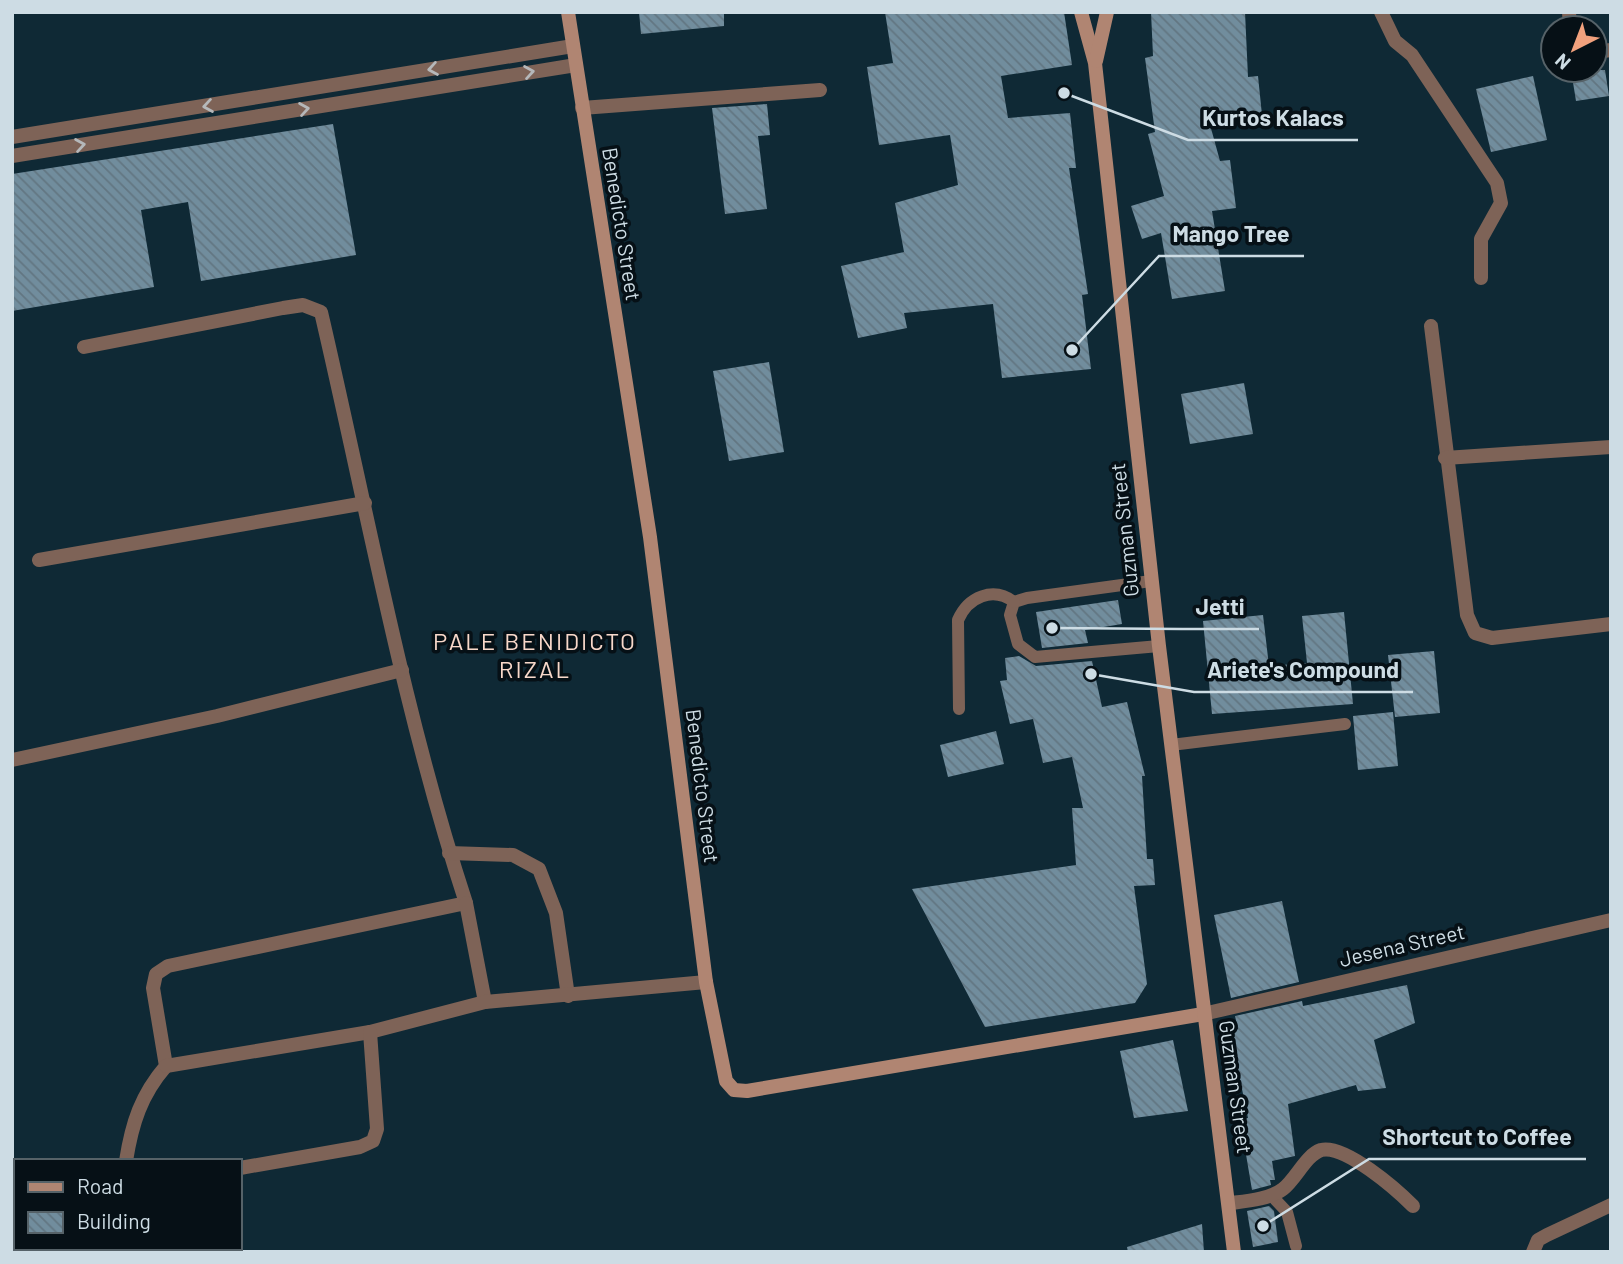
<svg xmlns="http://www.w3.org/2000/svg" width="1623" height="1264" viewBox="0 0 1623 1264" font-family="Barlow,sans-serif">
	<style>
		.building { fill: url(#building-back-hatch) }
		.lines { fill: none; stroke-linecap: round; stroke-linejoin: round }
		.lane { stroke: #7e6357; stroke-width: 12 }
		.street { stroke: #7e6357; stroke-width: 14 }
		.secondary { stroke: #b08572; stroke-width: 14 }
		.oneway { stroke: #b5b8ba }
		.labels { text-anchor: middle; stroke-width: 7; stroke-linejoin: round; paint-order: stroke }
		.street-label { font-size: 21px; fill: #cddce4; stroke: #061016 }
		.quarter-label { font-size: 24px; letter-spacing: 2px; fill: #f8d8ca; stroke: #061016 }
		.leader { fill: none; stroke: #cddce4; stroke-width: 2.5 }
		.callout-dot { fill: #cddce4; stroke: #061016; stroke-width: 2.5 }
		.callout-label { font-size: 23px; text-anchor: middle; font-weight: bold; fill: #cddce4; stroke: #061016; stroke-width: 7; stroke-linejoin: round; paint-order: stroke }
	</style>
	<defs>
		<pattern id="building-back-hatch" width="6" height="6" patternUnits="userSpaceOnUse" patternTransform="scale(1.75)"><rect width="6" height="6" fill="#718d9d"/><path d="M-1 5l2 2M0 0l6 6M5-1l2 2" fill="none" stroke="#627682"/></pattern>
	</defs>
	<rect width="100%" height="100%" fill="#0f2935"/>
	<g class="building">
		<polygon points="639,12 724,12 724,26 641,34"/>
		<polygon points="885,12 1064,12 1072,65 1001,76 1008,118 1070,113 1076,168 1069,168 1088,294 1082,295 1091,369 1002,378 993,304 904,313 907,328 858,338 841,266 904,252 895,203 958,185 950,135 879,145 867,67 893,63"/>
		<polygon points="1151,12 1245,12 1248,77 1258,76 1262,115 1209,121 1220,161 1230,160 1236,208 1212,211 1225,291 1172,299 1161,233 1142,239 1131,206 1164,196 1148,134 1155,132 1145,58 1153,56"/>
		<polygon points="1571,70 1605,70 1609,96 1576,101"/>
		<polygon points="1533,76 1547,140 1491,152 1476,89"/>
		<polygon points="767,104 770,135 758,136 767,209 725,214 712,108"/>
		<polygon points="333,124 356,255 201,281 188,202 141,210 154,287 12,311 12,174"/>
		<polygon points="769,362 784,452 729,461 713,371"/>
		<polygon points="1244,383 1253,434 1190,444 1181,394"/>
		<polygon points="1118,600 1122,624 1085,630 1088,643 1042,648 1036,612"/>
		<polygon points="1344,612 1353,704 1212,714 1203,621 1263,615 1269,666 1307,663 1302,616"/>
		<polygon points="1434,651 1440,713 1395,717 1388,655"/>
		<polygon points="1019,656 1036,666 1092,661 1102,707 1127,702 1145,776 1142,776 1147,859 1153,859 1155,885 1134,886 1147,984 1135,1003 985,1027 912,889 1076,865 1072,808 1083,808 1072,757 1043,763 1033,719 1010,724 1000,681 1007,680 1005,658"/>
		<polygon points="1393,712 1398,766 1358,770 1353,716"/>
		<polygon points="996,731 1004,764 948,777 940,745"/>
		<polygon points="1282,901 1299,982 1231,998 1214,915"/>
		<polygon points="1407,985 1415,1023 1374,1040 1386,1088 1358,1091 1356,1085 1288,1104 1295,1156 1272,1161 1275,1180 1270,1180 1271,1185 1252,1190 1240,1119 1248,1118 1230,1031 1238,1029 1235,1016 1302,1001 1303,1006"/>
		<polygon points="1173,1040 1188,1111 1134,1118 1120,1051"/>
		<polygon points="1269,1206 1274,1211 1278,1242 1253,1247 1247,1211"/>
		<polygon points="1202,1224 1204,1252 1128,1252 1127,1247"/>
	</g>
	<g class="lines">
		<g class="lane">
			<polyline points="1151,581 1027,598 1014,602 1010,615 1018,644 1035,657 1159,646"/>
			<path d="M959 709 958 620C968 597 993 586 1014 602"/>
			<polyline points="1171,745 1345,724"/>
			<polyline points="1271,1195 1287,1212 1296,1246"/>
		</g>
		<g class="street">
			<polyline points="1381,12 1395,41 1412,55 1497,183 1501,203 1481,239 1481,278"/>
			<polyline points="1569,12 1570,28"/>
			<polyline points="1595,52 1611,50"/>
			<polyline points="582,108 820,90"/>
			<polyline points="12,137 573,46"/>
			<polyline points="12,156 576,65"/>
			<polyline points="1431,326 1467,615 1475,633 1492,638 1611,624"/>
			<path d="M84 347 283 308 303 305 321 312C367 509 403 711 466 903L168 966 156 974 153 988 166 1066C141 1095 132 1123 126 1161"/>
			<polyline points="1445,458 1611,447"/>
			<polyline points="39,560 365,503"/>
			<polyline points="12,760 217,716 402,670"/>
			<polyline points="449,853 513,855 539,869 556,913 568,996"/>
			<polyline points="466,903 485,1002"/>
			<polyline points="1203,1014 1611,920"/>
			<polyline points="166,1066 370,1032 485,1002 706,982"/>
			<polyline points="240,1168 360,1147 373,1141 377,1129 370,1032"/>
			<path d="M1231 1203C1247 1201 1270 1199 1283 1189 1296 1179 1306 1155 1321 1150 1345 1144 1397 1190 1413 1206"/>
			<polyline points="12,1239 16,1238"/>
			<polyline points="87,1248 88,1252"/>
			<polyline points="58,1252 61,1248"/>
			<polyline points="1533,1252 1538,1240 1547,1235 1611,1205"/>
		</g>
		<g class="secondary">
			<polyline points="568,12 650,537 706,982 726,1081 734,1090 747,1091 1203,1014"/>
			<polyline points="1081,12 1095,63 1159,646 1234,1252"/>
			<polyline points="1096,61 1107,12"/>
		</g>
	</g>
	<defs><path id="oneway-chevron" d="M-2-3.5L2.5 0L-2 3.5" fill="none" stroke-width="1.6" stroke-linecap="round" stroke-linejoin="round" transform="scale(1.75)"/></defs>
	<g class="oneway">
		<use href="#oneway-chevron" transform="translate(433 69) rotate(170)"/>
		<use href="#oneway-chevron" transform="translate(529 72) rotate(-9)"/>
		<use href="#oneway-chevron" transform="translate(208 106) rotate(171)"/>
		<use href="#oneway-chevron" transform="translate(304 109) rotate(-9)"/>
		<use href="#oneway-chevron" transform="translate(80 145) rotate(-9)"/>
	</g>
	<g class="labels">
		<g class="street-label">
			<text transform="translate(621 224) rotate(81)" y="7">Benedicto Street</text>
			<text transform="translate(1125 530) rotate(-96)" y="7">Guzman Street</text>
			<text transform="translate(702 786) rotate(83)" y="7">Benedicto Street</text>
			<text transform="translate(1402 946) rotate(-13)" y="7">Jesena Street</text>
			<text transform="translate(1235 1087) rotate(82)" y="7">Guzman Street</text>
		</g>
		<g class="quarter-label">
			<text x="535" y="650">PALE BENIDICTO<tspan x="535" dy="28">RIZAL</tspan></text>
		</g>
	</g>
	<path class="leader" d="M1064 93L1188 140H1358M1072 350L1159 256H1304M1052 628L1182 629H1259M1091 674L1194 692H1413M1263 1226L1369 1159H1586"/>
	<g class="callout-dot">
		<circle cx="1064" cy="93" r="7"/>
		<circle cx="1072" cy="350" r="7"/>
		<circle cx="1052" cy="628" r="7"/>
		<circle cx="1091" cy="674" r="7"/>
		<circle cx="1263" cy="1226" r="7"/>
	</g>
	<g class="callout-label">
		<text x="1273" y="126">Kurtos Kalacs</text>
		<text x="1231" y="242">Mango Tree</text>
		<text x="1220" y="615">Jetti</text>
		<text x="1303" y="678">Ariete's Compound</text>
		<text x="1477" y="1145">Shortcut to Coffee</text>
	</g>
	<rect width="1623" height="1264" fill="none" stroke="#cddce4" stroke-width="28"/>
	<rect x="14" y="1159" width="228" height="91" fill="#061016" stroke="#566268" stroke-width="2"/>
	<rect x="28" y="1182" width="35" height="10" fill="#b08572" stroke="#566268" stroke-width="2"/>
	<text x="77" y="1194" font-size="21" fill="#cddce4">Road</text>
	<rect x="28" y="1212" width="35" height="21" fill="url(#building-back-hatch)" stroke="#566268" stroke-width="2"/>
	<text x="77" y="1229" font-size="21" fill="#cddce4">Building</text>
	<g transform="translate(1574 49) rotate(222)"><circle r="33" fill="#061016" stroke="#566268" stroke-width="2"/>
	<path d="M0-5L12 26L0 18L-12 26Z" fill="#f1a17d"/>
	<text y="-10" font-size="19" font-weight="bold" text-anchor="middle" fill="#cddce4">N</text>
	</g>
</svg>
